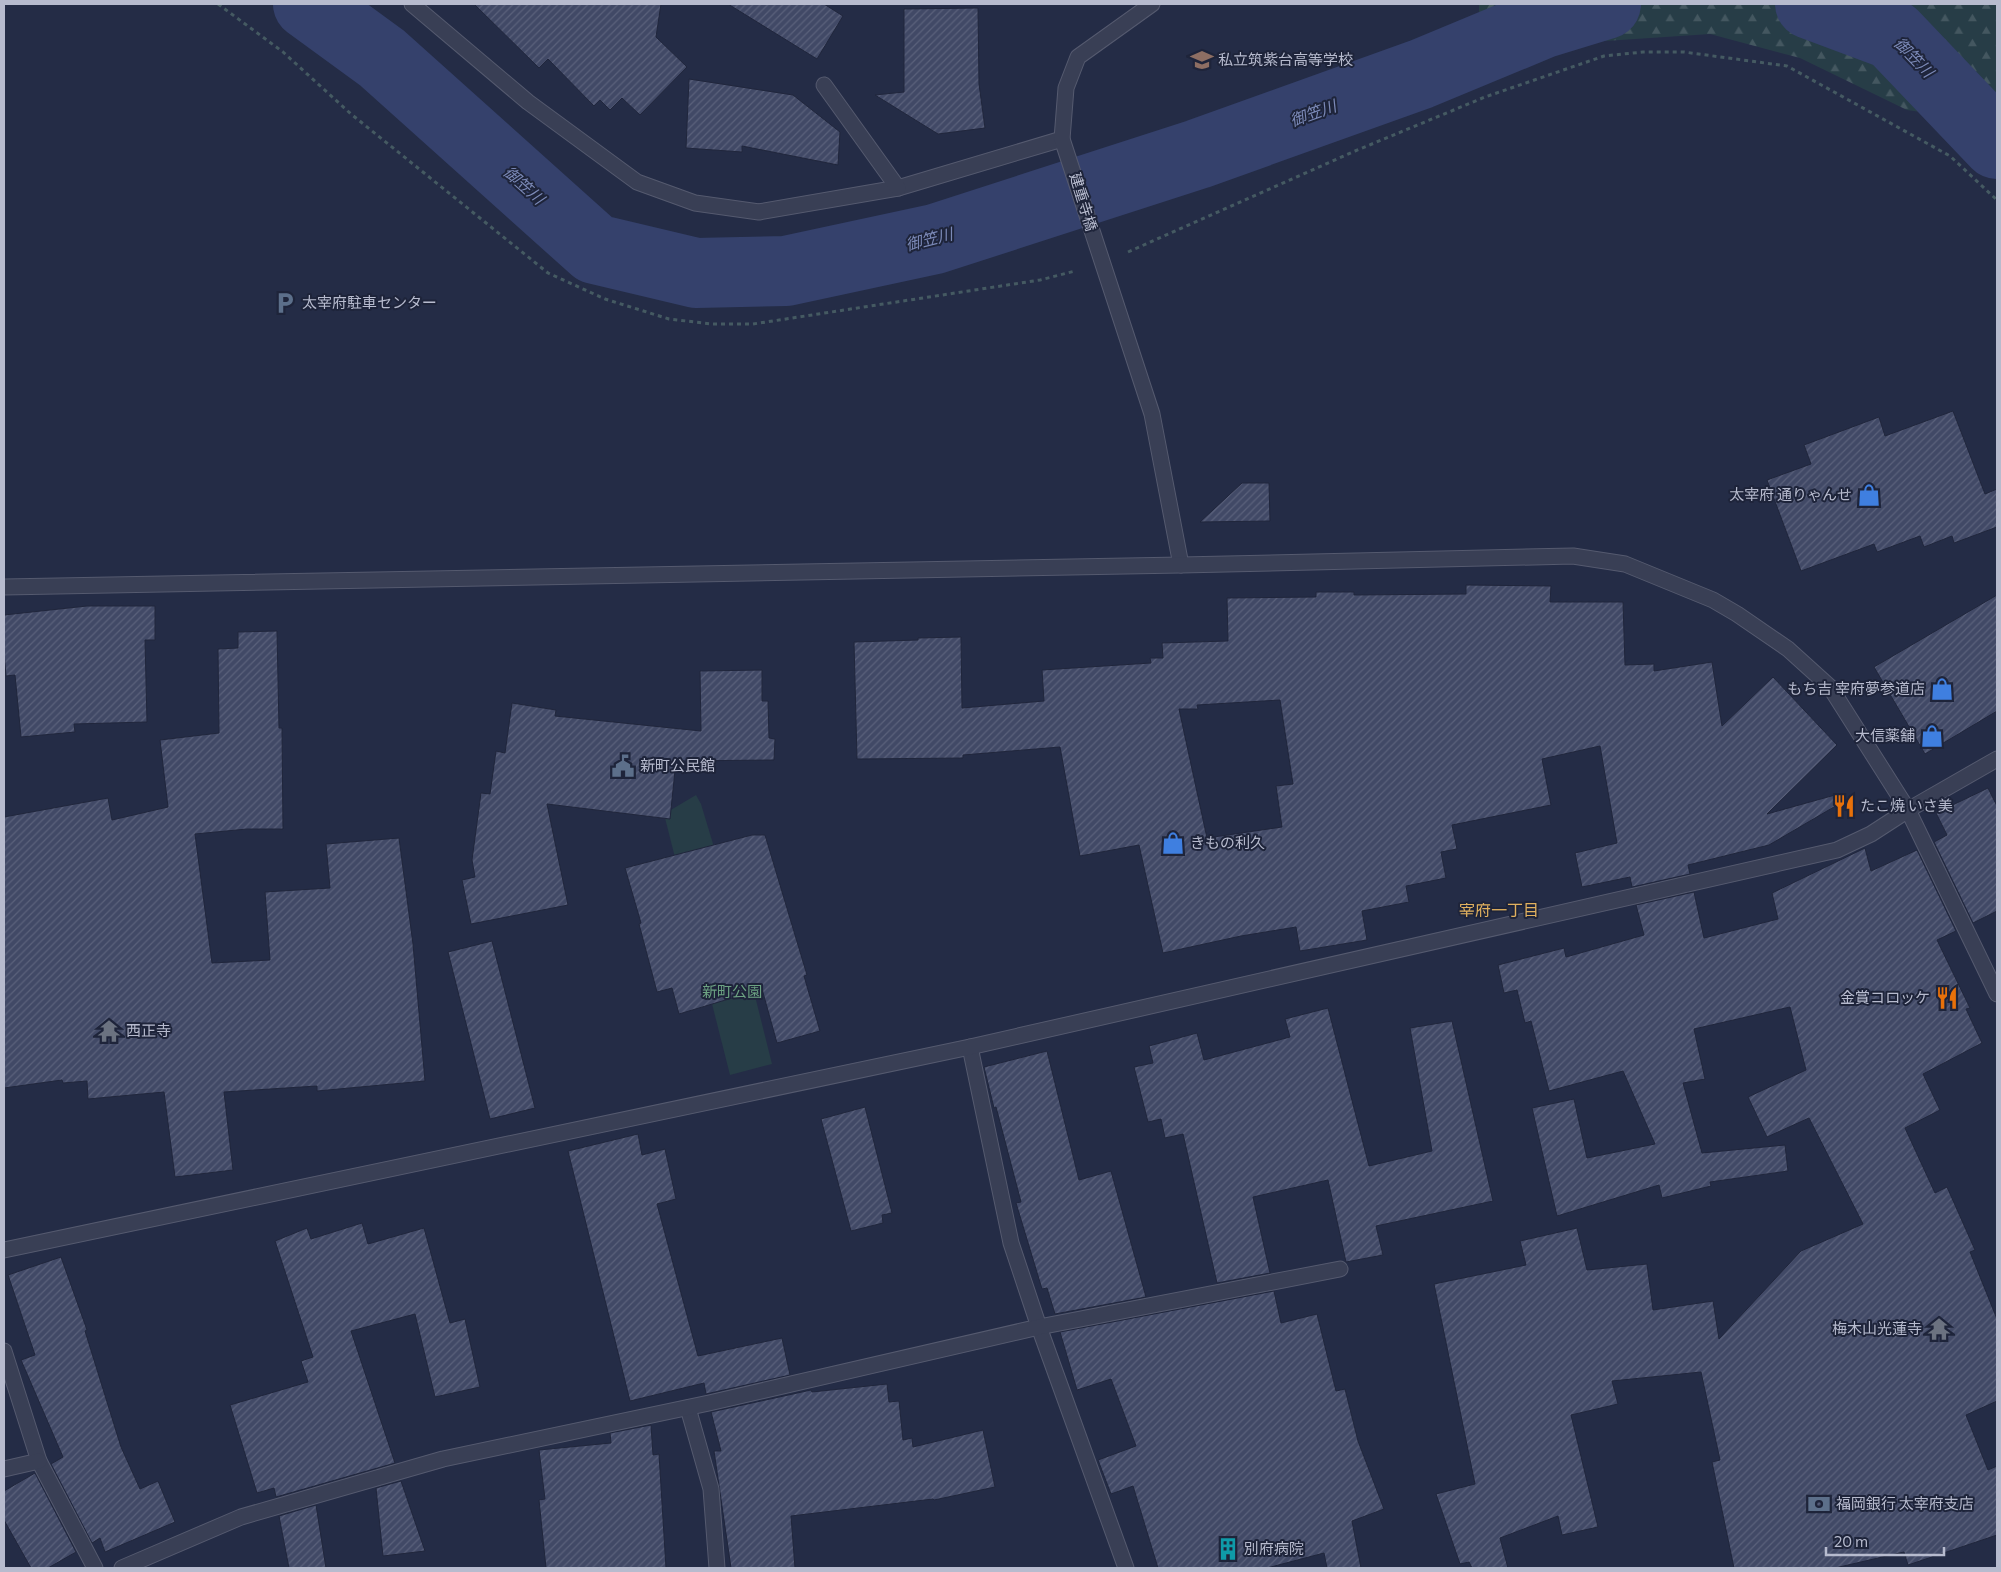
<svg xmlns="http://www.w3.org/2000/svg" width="2001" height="1572" viewBox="0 0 2001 1572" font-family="Commissioner,'Noto Sans JP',sans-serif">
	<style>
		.forest { fill: url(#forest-firs) }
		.park { fill: #273d47 }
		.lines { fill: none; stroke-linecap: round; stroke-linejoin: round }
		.river { stroke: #35416c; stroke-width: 70 }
		.building { fill: url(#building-hatch); stroke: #20263c; fill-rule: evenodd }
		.minor-casing { stroke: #555a6f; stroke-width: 17 }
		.path { stroke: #455a62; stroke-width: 3; stroke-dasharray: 4 4; stroke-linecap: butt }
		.minor { stroke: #393f55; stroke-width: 15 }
		.labels { text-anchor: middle; stroke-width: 4; stroke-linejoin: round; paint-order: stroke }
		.poi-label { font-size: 15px; fill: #b7bbce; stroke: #1e243a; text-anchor: start }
		.street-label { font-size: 15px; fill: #b7bbce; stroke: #1e243a }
		.park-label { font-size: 15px; fill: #6ca282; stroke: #1e243a }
		.water-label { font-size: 16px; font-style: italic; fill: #7c8ab8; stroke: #1e243a }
		.neighbourhood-label { font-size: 16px; fill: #e1b15f; stroke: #1e243a }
	</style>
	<defs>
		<pattern id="forest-firs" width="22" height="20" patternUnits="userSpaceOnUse" patternTransform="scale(1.25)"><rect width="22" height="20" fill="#273d47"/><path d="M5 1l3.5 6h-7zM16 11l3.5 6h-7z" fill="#445760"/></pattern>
		<pattern id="building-hatch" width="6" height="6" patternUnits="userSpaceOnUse" patternTransform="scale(1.25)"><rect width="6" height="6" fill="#414966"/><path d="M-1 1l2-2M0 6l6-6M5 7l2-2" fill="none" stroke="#5a617b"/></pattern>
	</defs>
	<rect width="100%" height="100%" fill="#242c46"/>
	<polygon class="forest" points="1479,4 1997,4 1997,123 1907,110 1800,58 1710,34 1590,42 1490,76 1386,120 1372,104 1479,15"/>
	<polygon class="park" points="696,795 701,804 736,920 772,1064 730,1075 664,814"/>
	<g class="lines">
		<g class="river">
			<polyline points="308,4 382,58 595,249 696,273 786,271 935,239 1198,154 1421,74 1544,23 1606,4"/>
			<polyline points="1810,4 1893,35 1997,144"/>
		</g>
	</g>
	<g class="building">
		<polygon points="474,4 661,4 656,37 687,67 640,115 622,98 610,110 600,100 594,106 548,59 539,68"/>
		<polygon points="728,4 824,4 843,16 817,59"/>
		<polygon points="978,8 979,84 985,128 938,134 875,95 904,92 904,9"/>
		<polygon points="689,79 793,95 840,132 838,165 742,146 742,152 686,148"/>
		<polygon points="1953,411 1985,494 1997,489 1997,527 1954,543 1952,536 1924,547 1920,536 1877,552 1874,544 1801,571 1767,480 1811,464 1804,445 1879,417 1885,436"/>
		<polygon points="1242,483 1269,483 1270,521 1200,522"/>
		<path d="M1466 585 1551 586 1550 602H1623L1625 665 1654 664V671L1712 662 1722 726 1773 677 1837 745 1767 814 1835 795 1839 804 1769 845 1688 865 1690 874 1632 887 1630 877 1582 887 1575 853 1617 843 1600 746 1542 759 1551 805 1452 825 1457 849 1441 852 1446 878 1406 886 1409 902 1362 911 1367 940 1300 951 1296 927 1241 936 1163 953 1139 845 1080 856 1060 747 963 755V758L857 759 854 642 918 640V638L961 637 962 708 1044 701 1042 670 1151 663 1150 658H1163L1162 643 1228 641 1227 598 1316 597V592H1354V595L1466 594ZM1280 700 1293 784 1276 786 1282 827 1207 838 1179 709H1198L1197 705Z"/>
		<polygon points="1997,595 1997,711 1925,754 1874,667"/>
		<polygon points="87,606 155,606 155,640 145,640 147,722 74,724 75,732 21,737 15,675 6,676 4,653 4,615"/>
		<polygon points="277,631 279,728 282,728 283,829 247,829 195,834 212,963 270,960 265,892 330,888 326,844 399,838 413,944 425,1081 317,1091 317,1086 224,1092 233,1170 175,1177 164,1092 88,1099 87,1081 63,1083 62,1080 4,1088 4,817 108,798 112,820 168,807 160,740 219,733 218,649 238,648 238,632"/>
		<polygon points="762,670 762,701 768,701 769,738 775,739 774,760 676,761 670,819 547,804 568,905 471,924 462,880 475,877 472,860 481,793 490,794 496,751 505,753 512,703 556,710 555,716 701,731 700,671"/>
		<polygon points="1988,788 1997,806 1997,911 1973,923 1934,842 1947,835 1936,813"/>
		<polygon points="752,835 765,835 807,975 804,976 820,1031 777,1043 762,989 679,1014 672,988 657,992 639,924 641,923 625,868"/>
		<polygon points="1865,848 1871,871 1917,850 1956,931 1937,940 1970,1008 1966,1009 1982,1043 1923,1074 1940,1110 1905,1128 1935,1193 1947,1187 1975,1250 1970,1252 1997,1319 1997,1401 1966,1415 1988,1470 1997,1466 1997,1535 1908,1565 1904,1552 1835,1568 1734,1568 1712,1462 1720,1460 1701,1372 1612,1381 1618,1404 1571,1415 1598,1527 1562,1535 1558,1516 1500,1538 1508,1568 1472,1568 1469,1562 1460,1564 1436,1494 1475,1484 1434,1284 1526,1265 1520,1241 1577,1228 1587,1270 1647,1264 1653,1310 1713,1301 1719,1339 1801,1251 1863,1224 1809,1118 1767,1137 1748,1097 1806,1070 1790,1007 1694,1029 1705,1079 1683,1083 1702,1153 1785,1145 1788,1171 1710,1182 1711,1186 1662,1198 1659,1185 1557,1216 1532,1108 1574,1099 1587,1158 1655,1144 1623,1071 1549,1091 1531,1021 1525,1023 1517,990 1504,993 1498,965 1564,948 1566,957 1644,935 1636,905 1694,892 1704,938 1778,919 1772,893"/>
		<polygon points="492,941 535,1108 490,1119 448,952"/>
		<polygon points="1328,1008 1369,1166 1432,1151 1410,1028 1452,1021 1493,1201 1376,1226 1383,1255 1346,1262 1328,1180 1253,1197 1270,1273 1217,1283 1183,1134 1165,1138 1161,1119 1148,1122 1134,1067 1153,1063 1149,1046 1197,1033 1204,1060 1290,1037 1285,1019"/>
		<polygon points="1047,1051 1079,1180 1111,1171 1146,1297 1055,1314 1047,1288 1042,1289 1016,1203 1021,1202 996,1107 994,1108 984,1067"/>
		<polygon points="865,1107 892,1213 882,1215 883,1223 851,1231 821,1119"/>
		<polygon points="638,1134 642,1155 665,1149 676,1199 657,1204 698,1356 782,1338 790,1375 706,1394 704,1383 630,1401 568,1151"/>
		<polygon points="362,1223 368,1244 424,1228 450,1323 465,1319 480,1387 435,1397 415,1314 351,1331 395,1463 276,1497 274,1488 257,1493 230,1405 308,1382 301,1361 313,1357 275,1241 307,1228 311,1239"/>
		<polygon points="61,1257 87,1330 85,1331 121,1447 140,1489 158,1481 175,1522 105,1552 100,1538 92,1543 51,1464 63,1457 21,1360 35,1355 8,1275"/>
		<polygon points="1274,1291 1281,1323 1317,1314 1336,1391 1345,1389 1358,1441 1384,1509 1352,1521 1361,1568 1327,1568 1324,1553 1267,1568 1158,1568 1133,1486 1111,1494 1098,1460 1136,1446 1111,1379 1077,1390 1060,1332"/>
		<polygon points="887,1384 889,1402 899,1401 903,1440 912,1438 913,1447 983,1430 995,1487 934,1500 933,1499 791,1516 795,1568 731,1568 714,1451 721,1451 711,1412 811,1390 812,1392"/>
		<polygon points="651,1425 653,1455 659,1454 666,1568 546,1568 539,1500 545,1499 539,1450 611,1443 610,1433"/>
		<polygon points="35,1473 76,1552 48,1568 31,1568 4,1520 4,1491"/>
		<polygon points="401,1481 425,1551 383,1556 376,1488"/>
		<polygon points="316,1505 326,1568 289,1568 279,1516"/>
	</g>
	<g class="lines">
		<defs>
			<g id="minor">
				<polyline points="412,4 528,102 637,182 695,203 759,212 898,188 1062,139"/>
				<polyline points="1152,4 1078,57 1066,88 1062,139 1152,414 1181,565"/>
				<polyline points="824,85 898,188"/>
				<polyline points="4,587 1181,565 1573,556 1625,564 1713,600 1737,614 1788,649 1830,687 1908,810 1997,994"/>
				<polyline points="970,1047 1011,1243 1039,1327 1126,1568"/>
				<polyline points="4,1250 970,1047 1837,850 1871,834 1908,810 1997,759"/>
				<polyline points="4,1351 39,1461 95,1568"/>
				<polyline points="688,1408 711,1489 717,1568"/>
				<polyline points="4,1469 39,1461"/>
				<polyline points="122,1568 241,1517 443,1459 709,1403 1039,1327 1340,1269"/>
			</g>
		</defs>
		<use href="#minor" class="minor-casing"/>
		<g class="path">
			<polyline points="218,4 283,52 351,114 548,273 605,299 669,319 712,324 753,324 1040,280 1075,271"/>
			<polyline points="1128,252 1355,151 1485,97 1604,56 1643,52 1684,52 1787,66 1950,156 1997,200"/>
		</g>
		<use href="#minor" class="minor"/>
	</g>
	<defs>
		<symbol id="school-bare" viewBox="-9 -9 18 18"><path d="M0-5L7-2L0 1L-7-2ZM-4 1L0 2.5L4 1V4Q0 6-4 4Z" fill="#8d6e63" stroke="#1e243a" stroke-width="2.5" paint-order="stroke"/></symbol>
		<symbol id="parking-bare" viewBox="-9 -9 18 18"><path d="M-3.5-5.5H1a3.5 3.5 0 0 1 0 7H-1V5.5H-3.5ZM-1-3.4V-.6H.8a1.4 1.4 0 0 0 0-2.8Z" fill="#5c6f8a" stroke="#1e243a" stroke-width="2.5" paint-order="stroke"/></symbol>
		<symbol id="shop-bare" viewBox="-9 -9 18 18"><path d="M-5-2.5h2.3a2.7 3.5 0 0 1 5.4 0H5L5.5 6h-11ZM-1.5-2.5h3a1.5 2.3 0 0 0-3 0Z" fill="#3f7fe0" stroke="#1e243a" stroke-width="2.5" paint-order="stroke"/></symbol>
		<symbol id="civic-bare" viewBox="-9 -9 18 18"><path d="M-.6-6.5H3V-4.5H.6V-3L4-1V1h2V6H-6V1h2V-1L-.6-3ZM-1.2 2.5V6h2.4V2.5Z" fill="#5c6f8a" stroke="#1e243a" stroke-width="2.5" paint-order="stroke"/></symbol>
		<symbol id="restaurant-bare" viewBox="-9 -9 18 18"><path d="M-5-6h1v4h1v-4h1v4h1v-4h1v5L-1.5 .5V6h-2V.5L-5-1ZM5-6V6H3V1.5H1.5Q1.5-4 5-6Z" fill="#e8710a" stroke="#1e243a" stroke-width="2.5" paint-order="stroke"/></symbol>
		<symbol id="temple-bare" viewBox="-9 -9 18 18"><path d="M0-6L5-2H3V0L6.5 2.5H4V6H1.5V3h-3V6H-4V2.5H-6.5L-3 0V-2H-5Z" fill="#6b7280" stroke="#1e243a" stroke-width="2.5" paint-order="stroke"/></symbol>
		<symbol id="bank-bare" viewBox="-9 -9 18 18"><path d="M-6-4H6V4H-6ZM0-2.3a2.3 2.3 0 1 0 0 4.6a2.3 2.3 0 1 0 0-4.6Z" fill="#5c6f8a" stroke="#1e243a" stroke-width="2.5" paint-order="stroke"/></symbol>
		<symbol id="building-bare" viewBox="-9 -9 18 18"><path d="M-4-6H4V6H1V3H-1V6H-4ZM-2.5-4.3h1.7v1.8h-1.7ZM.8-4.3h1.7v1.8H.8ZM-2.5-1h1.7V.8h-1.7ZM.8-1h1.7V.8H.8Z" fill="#0f9aa8" stroke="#1e243a" stroke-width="2.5" paint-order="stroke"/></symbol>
	</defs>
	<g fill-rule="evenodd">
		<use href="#school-bare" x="1186" y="44" width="32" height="32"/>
		<use href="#parking-bare" x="269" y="287" width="32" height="32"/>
		<use href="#shop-bare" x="1853" y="479" width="32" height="32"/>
		<use href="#shop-bare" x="1926" y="673" width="32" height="32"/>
		<use href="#shop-bare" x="1916" y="720" width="32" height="32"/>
		<use href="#civic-bare" x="607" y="750" width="32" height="32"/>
		<use href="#restaurant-bare" x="1828" y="790" width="32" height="32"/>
		<use href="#shop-bare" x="1157" y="827" width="32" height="32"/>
		<use href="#restaurant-bare" x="1931" y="982" width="32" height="32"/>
		<use href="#temple-bare" x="93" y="1015" width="32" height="32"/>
		<use href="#temple-bare" x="1923" y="1313" width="32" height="32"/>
		<use href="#bank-bare" x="1803" y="1488" width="32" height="32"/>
		<use href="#building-bare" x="1212" y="1533" width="32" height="32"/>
	</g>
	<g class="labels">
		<g class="poi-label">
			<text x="1218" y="65">私立筑紫台高等学校</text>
			<text x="302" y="308">太宰府駐車センター</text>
			<text x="1852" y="500" text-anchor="end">太宰府 通りゃんせ</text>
			<text x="1925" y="694" text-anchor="end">もち吉 宰府夢参道店</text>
			<text x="1915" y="741" text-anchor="end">大信薬舗</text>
			<text x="640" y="771">新町公民館</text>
			<text x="1860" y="811">たこ焼 いさ美</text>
			<text x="1190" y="848">きもの利久</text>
			<text x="1930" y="1003" text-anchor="end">金賞コロッケ</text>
			<text x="126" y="1036">西正寺</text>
			<text x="1922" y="1334" text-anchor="end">梅木山光蓮寺</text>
			<text x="1836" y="1509">福岡銀行 太宰府支店</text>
			<text x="1244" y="1554">別府病院</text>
		</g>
		<g class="street-label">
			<text transform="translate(1083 202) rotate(73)" y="5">建重寺橋</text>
		</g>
		<g class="park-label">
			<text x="732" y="997">新町公園</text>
		</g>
		<g class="water-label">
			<text transform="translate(1914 57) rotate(46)" y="6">御笠川</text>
			<text transform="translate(1313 113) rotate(-20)" y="6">御笠川</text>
			<text transform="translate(524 185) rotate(42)" y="6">御笠川</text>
			<text transform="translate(929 239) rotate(-14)" y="6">御笠川</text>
		</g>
		<g class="neighbourhood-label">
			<text x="1499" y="916">宰府一丁目</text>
		</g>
	</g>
	<rect width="2001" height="1572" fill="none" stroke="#b7bbce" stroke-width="10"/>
	<path d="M1826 1547v8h118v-8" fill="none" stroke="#b7bbce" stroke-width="2.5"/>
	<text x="1834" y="1547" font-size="15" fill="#b7bbce" stroke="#1e243a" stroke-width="4" paint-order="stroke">20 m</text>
</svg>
